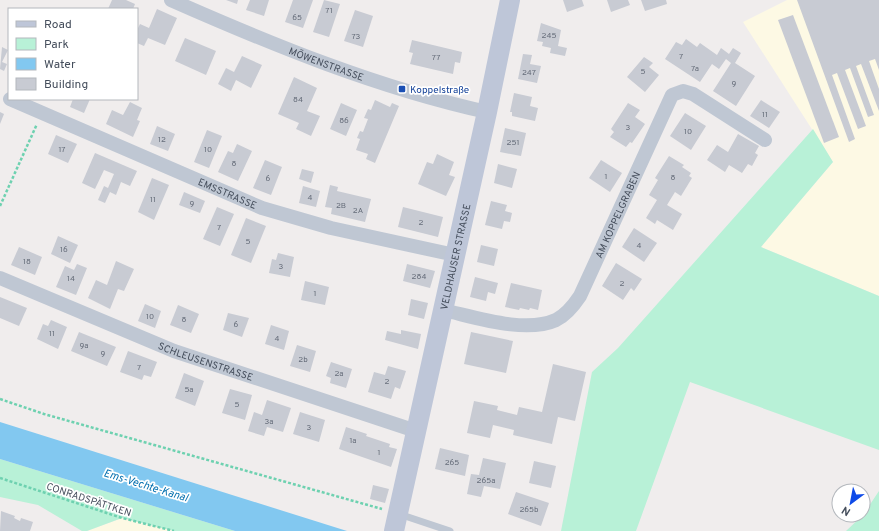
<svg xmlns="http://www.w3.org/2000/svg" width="879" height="531" viewBox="0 0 879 531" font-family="Overpass,sans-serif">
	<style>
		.commercial { fill: #fdf9e4 }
		.green { fill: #b8f1d7 }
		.water { fill: #82c8f0 }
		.building { fill: #c8cbd3 }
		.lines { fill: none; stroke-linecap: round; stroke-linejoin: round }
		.path { stroke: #6ed1b0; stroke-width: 2.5; stroke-dasharray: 3 2; stroke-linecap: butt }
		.lane { stroke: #bfc7d3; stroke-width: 7 }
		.street { stroke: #bfc7d3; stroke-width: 14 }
		.secondary { stroke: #bec6d8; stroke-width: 20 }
		.transit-dot { fill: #1a4fb4; stroke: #fff; stroke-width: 1.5 }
		.labels { text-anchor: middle; stroke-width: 3.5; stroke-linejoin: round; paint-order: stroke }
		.number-label { font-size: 8px; fill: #656c79 }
		.street-label { font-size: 10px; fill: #444d5b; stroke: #fff }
		.transit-label { font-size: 10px; fill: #164399; stroke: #fff; text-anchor: start }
		.water-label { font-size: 11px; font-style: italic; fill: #0470af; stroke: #fff }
	</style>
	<rect width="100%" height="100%" fill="#f0eded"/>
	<g class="commercial">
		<polygon points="787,0 879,0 879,296 761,247 833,162 743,22"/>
		<polygon points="122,518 174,531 87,531"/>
	</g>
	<g class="green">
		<polygon points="813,129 833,162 761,247 879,296 879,450 690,382 636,531 561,531 592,372 618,348"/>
		<polygon points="0,459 235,531 174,531 122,518 87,531 82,531 38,505 0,497"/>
		<polygon points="879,491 879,531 846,531 863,515"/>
	</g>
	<polygon class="water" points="0,422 347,531 235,531 0,459"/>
	<g class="building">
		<polygon points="112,0 126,0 135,4 133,9 108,9"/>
		<polygon points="226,0 238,0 237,4"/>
		<polygon points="250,0 269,0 264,16 246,10"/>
		<polygon points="293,0 313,0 303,28 285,22"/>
		<polygon points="324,0 340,4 329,37 313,32"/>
		<polygon points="563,0 582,0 584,6 567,12"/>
		<polygon points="607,0 628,0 630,5 611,12"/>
		<polygon points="641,0 666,0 667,4 645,11"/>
		<polygon points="797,0 879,0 879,70 875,59 869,61 879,89 879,111 861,64 856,66 874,115 868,117 850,68 845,70 866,126 858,129 837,73 832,75 855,139 849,142"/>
		<polygon points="157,9 177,18 165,45 148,38 144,46 137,43 137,30 140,24 149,28"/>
		<polygon points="355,10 373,16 363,47 344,41"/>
		<polygon points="793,15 839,137 824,143 778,20"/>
		<polygon points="541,23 561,30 558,46 567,48 565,56 550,53 551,48 542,46 543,42 537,41"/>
		<polygon points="185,38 216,51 206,75 175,61"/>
		<polygon points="686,39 697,47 700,43 717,55 721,48 729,54 733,48 741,53 735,63 755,76 736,106 713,91 731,63 726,59 719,69 712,64 700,82 665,59 676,42 682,45"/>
		<polygon points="412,40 462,52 460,63 455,62 453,74 410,64 413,53 409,52"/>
		<polygon points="2,47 8,50 2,62 7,64 4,71 0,69"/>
		<polygon points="523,54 532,55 530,64 541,66 537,83 518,79"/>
		<polygon points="242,56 262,65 251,88 236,80 231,91 218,84 226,68 234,72"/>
		<polygon points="644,57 653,63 649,67 659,75 645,92 627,77"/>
		<polygon points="294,77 317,88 307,111 320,116 311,136 296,129 299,123 278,114"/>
		<polygon points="514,93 532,97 530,106 538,108 535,121 512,116 512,112 510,112"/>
		<polygon points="73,99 90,99 84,113 70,107"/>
		<polygon points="375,100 390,107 392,103 399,106 375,163 366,159 368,154 356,150 360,139 357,138 360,131 363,132 368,119 364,118 368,109 371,110"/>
		<polygon points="761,100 780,112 769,128 750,116"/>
		<polygon points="130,102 142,108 137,120 140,121 133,137 106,124 112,110 123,115"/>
		<polygon points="341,103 357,110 346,136 330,129"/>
		<polygon points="628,103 640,110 635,117 645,124 632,143 630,142 626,147 610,137 614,132 611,129"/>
		<polygon points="0,112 4,114 0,124"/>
		<polygon points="685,113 706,126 691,150 670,136"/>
		<polygon points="157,126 175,134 168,151 150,144"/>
		<polygon points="505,128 526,133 521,156 500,152"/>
		<polygon points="207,130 222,136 209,168 194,162"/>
		<polygon points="738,134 759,146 755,153 758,155 752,166 748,164 742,173 729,165 725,172 707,160 717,145 728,152"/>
		<polygon points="56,135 77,144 68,163 48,154"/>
		<polygon points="237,144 252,151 238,181 218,172 228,151 233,153"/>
		<polygon points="95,153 137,171 130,186 121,182 116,195 110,192 105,203 98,200 104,186 108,188 114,174 104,170 95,189 82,183"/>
		<polygon points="437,154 454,162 449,175 455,177 446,196 418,184 427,162 433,164"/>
		<polygon points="669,156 684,165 682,167 691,173 689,176 692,178 681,196 675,192 667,205 682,214 673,230 657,220 655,224 646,218 657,200 649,195 658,180 655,178"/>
		<polygon points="265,160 282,167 271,195 253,188"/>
		<polygon points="601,160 622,173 610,192 589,178"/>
		<polygon points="498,164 517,169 512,188 494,183"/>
		<polygon points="302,169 314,172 311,183 299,179"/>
		<polygon points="152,178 169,185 154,220 138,212"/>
		<polygon points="330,185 338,187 337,191 371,199 365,222 331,214 332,208 325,207"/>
		<polygon points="303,186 320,191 316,207 299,203"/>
		<polygon points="184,192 205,201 200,213 179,205"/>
		<polygon points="491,201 507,205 505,211 512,213 510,222 504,221 502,229 485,225"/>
		<polygon points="217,207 234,214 220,246 203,239"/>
		<polygon points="403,207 443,217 438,237 398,227"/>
		<polygon points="246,218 266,226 251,263 231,255"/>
		<polygon points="634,228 657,243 644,262 622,247"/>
		<polygon points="58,236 78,245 70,263 51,254"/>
		<polygon points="481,245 498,249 494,266 477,262"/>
		<polygon points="19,247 42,257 35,275 11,265"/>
		<polygon points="278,253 294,257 290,277 269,273 272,259 276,260"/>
		<polygon points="116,261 134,269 124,291 118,289 110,309 88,298 96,280 107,285"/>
		<polygon points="616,263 642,279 634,291 631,288 623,300 602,286"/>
		<polygon points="77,264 87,268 76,295 56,287 65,266 74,270"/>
		<polygon points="407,264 435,271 430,288 403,281"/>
		<polygon points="475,277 498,283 495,294 488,292 486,301 470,297"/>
		<polygon points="305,281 329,287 325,305 301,300"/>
		<polygon points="511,283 542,290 538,310 530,308 529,310 520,308 519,310 505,307"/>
		<polygon points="0,297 27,308 19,326 0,318"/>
		<polygon points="411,299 428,303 424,319 408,315"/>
		<polygon points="145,304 161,311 155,328 138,321"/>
		<polygon points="178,305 199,314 191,333 170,325"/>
		<polygon points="228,313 249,318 242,337 223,330"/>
		<polygon points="51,320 67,327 58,349 37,339 43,324 48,326"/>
		<polygon points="271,325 289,331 284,350 265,344"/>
		<polygon points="401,330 421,334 418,349 385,340 387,331 401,334"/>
		<polygon points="79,332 116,347 107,366 71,351"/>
		<polygon points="471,332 513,341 506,373 464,364"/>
		<polygon points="297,345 316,351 310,372 290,366"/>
		<polygon points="128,351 157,362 151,377 144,375 142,380 120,372"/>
		<polygon points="331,362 352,369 346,388 330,383 331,378 326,376"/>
		<polygon points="553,364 586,372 575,421 558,417 552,444 513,435 514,430 493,425 490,438 467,433 474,401 498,406 497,410 517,415 519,407 542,412"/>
		<polygon points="388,366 406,371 400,389 395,387 391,399 368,392 374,372 385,375"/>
		<polygon points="184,373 204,381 195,406 175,398"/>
		<polygon points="230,389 252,395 245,420 222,413"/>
		<polygon points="267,400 291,408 283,432 267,427 264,436 248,431 254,412 262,415"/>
		<polygon points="300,412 325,420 319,442 293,434"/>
		<polygon points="346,427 367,434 366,436 390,444 389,447 397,449 391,467 339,449"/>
		<polygon points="440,448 469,455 465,476 435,469"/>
		<polygon points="483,458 506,463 500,489 484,486 481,497 467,494 471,474 479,475"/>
		<polygon points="534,461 556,466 551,488 529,483"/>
		<polygon points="373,485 389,489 385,503 370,499"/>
		<polygon points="516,492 549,503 541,526 508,514"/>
		<polygon points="1,511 15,516 14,518 20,521 21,518 33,522 30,531 0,531"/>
	</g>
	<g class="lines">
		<g class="path">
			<polyline points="0,206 37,124"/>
			<polyline points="0,399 44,414 382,509"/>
			<polyline points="0,478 122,518 174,531"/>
		</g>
		<polyline class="lane" points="399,514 450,531"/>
		<g class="street">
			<path id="s1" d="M171 0C273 45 378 88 487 112"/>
			<path id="s2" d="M10 99 262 208 331 228 455 255"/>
			<path id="s3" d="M0 278 174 351 416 431"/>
			<path id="s4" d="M443 310C475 317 525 334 556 320 566 315 574 305 580 296L672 95 683 91 693 94 765 140"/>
		</g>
		<path class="secondary" id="s5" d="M394 531 487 112 510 0"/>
	</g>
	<rect class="transit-dot" x="398" y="85" width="8" height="8" rx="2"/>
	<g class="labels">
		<g class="number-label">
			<text x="329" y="13">71</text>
			<text x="297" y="20">65</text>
			<text x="549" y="38">245</text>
			<text x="356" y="39">73</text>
			<text x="681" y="59">7</text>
			<text x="436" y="60">77</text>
			<text x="695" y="71">7a</text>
			<text x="643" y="74">5</text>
			<text x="529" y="75">247</text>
			<text x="734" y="86">9</text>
			<text x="298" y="102">84</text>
			<text x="765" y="117">11</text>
			<text x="344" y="123">86</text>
			<text x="628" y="130">3</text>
			<text x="688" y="134">10</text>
			<text x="162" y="142">12</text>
			<text x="513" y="145">251</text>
			<text x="62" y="152">17</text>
			<text x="208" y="152">10</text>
			<text x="234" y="166">8</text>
			<text x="606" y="179">1</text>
			<text x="673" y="180">8</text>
			<text x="268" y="181">6</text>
			<text x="310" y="200">4</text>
			<text x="153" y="202">11</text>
			<text x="192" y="206">9</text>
			<text x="341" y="208">2B</text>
			<text x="358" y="213">2A</text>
			<text x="421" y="225">2</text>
			<text x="219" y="230">7</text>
			<text x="248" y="244">5</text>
			<text x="639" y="248">4</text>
			<text x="64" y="252">16</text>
			<text x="27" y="264">18</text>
			<text x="281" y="269">3</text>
			<text x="419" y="279">284</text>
			<text x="71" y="281">14</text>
			<text x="622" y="286">2</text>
			<text x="315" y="296">1</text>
			<text x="150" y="319">10</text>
			<text x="184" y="322">8</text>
			<text x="236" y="327">6</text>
			<text x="52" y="336">11</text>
			<text x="277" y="341">4</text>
			<text x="84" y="348">9a</text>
			<text x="103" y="356">9</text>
			<text x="303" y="362">2b</text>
			<text x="139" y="370">7</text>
			<text x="339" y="376">2a</text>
			<text x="387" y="384">2</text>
			<text x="189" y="392">5a</text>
			<text x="237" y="407">5</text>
			<text x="269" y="424">3a</text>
			<text x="309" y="430">3</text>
			<text x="353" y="443">1a</text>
			<text x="379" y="455">1</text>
			<text x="452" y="465">265</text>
			<text x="486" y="483">265a</text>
			<text x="529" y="512">265b</text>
		</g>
		<g class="street-label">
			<text dy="4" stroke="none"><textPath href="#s1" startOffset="168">MÖWENSTRASSE</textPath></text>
			<text dy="4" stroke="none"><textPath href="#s2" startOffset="237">EMSSTRASSE</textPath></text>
			<text dy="4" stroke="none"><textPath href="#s4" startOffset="239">AM KOPPELGRABEN</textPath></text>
			<text dy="4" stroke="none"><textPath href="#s5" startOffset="281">VELDHAUSER STRASSE</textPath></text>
			<text dy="4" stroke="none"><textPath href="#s3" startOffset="222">SCHLEUSENSTRASSE</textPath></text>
			<text transform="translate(89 499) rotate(18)" y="4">CONRADSPÄTTKEN</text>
		</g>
		<g class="transit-label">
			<text x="410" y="93">Koppelstraße</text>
		</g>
		<g class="water-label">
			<text transform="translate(146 485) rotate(17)" y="4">Ems-Vechte-Kanal</text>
		</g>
	</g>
	<rect x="8" y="8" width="130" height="92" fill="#ffffff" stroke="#b4b8bd"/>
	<rect x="16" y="21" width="20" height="6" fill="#bec6d8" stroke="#b4b8bd"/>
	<text x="44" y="28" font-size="12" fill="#444d5b">Road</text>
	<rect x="16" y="38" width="20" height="12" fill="#b8f1d7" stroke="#b4b8bd"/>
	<text x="44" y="48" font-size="12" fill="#444d5b">Park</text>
	<rect x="16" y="58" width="20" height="12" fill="#82c8f0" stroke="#b4b8bd"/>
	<text x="44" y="68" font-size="12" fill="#444d5b">Water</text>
	<rect x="16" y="78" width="20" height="12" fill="#c8cbd3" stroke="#b4b8bd"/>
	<text x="44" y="88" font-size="12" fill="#444d5b">Building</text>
	<g transform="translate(851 503) rotate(212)"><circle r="19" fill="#ffffff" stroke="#b4b8bd"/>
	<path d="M0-3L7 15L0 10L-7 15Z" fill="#0f4be8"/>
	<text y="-6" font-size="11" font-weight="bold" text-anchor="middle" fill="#444d5b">N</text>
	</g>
</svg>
